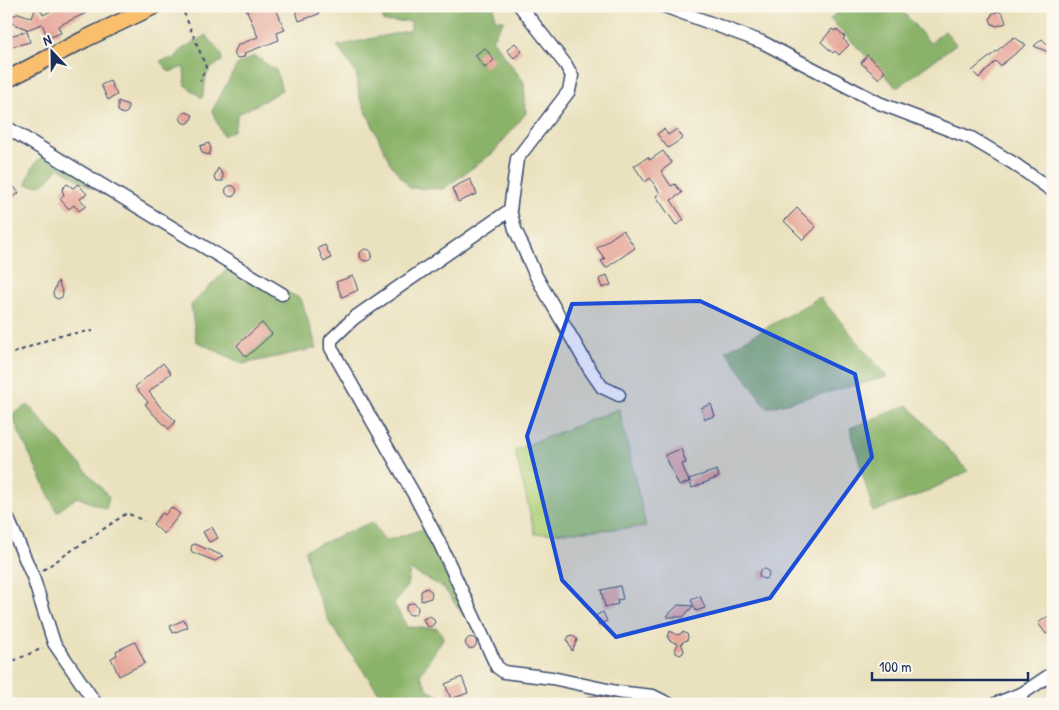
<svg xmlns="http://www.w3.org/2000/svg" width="1059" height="710" viewBox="0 0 1059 710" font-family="'Patrick Hand',sans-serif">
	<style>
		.green { fill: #aed079; stroke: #64806c }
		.forest { fill: #8ab269; stroke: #527064 }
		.building { fill: #e6a699 }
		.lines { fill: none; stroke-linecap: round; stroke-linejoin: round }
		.minor-casing { stroke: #3a4a6c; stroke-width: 15 }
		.major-casing { stroke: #3a4a6c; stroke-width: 19 }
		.path { stroke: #3a4a6c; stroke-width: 2; stroke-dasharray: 4 4; stroke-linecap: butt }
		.minor { stroke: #fff; stroke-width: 12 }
		.major { stroke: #f9bf6d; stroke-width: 16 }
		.marked { fill: #1d4ed8; fill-opacity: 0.2; stroke: #1d4ed8; stroke-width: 4; stroke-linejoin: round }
	</style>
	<rect width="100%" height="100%" fill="#fbf7ec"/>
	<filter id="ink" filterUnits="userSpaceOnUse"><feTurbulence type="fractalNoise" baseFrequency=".02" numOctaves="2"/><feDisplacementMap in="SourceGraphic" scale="10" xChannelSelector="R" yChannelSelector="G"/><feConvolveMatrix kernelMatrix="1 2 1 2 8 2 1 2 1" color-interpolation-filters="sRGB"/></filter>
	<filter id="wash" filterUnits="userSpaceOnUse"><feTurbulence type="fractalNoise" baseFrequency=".0096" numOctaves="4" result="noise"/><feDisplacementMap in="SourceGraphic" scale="20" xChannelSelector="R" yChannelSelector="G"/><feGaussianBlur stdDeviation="1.12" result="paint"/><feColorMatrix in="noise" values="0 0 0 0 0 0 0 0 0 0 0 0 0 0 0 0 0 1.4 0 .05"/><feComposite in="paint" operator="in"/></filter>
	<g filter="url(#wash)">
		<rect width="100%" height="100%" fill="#eae1be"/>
		<polygon class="green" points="619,409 646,527 535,534 515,450"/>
		<g class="forest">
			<polygon points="448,6 494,6 495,20 504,20 492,39 524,82 526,113 493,153 443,189 410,188 390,163 359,96 356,73 337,46 411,30 411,21 384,22 381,11 402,7"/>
			<polygon points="843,6 898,6 930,43 945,31 956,44 897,88 830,19"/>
			<path d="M206 35 221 54 222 61C199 74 209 78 202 98L185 85 184 67 169 72 160 61 175 58 182 49Z"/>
			<polygon points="254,56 276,70 282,90 260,103 238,114 234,130 223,136 212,111 237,65"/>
			<path d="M48 154 98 183 93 189 59 167C49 179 43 190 26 184 31 171 34 159 48 154Z"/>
			<polygon points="232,264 301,299 317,348 243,364 196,341 191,305"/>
			<polygon points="820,297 887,377 767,408 726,351"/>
			<polygon points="28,405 109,497 106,509 77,497 57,512 11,415"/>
			<polygon points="908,405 968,471 924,493 873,512 850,428"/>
			<polygon points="372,522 385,541 436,525 464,616 443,587 410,570 407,586 394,604 407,627 437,628 444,637 420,675 429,691 458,704 387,704 330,624 311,580 305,550"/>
		</g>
		<g id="blocks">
			<g class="building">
				<polygon points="61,6 83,6 86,13 58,26 61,33 48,38 42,24 26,30 27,29 6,21 6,19 19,13 32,18 35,10 38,9 41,10 43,15"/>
				<polygon points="245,6 275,6 285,30 277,33 279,40 245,53 244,57 240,58 236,57 234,53 238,45 258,37"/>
				<polygon points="300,6 316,6 319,14 299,21 295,8"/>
				<polygon points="998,11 1003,14 1006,23 997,26 992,24 990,19 992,14"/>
				<polygon points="832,29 835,31 836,29 845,37 843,39 849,45 839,55 835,51 833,53 821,42"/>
				<polygon points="27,31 30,42 6,48 6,37"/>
				<polygon points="1014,37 1026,45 1000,66 996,61 979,78 972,71"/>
				<polygon points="1042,39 1053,50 1053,54 1034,46"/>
				<polygon points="515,43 522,51 514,58 507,50"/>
				<polygon points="485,48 494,60 485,68 475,55"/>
				<polygon points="867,55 885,71 879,79 861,63"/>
				<polygon points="110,81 117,95 108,100 101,85"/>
				<polygon points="118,101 128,105 128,111 126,113 123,114 118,111"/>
				<polygon points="186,112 193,115 190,122 186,124 182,122 180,118 182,114"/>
				<polygon points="664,129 668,135 677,129 683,138 668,148 657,134"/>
				<polygon points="209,143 211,149 209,155 202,153 200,146"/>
				<polygon points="663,151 672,163 661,171 671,186 675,184 682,193 671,200 684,220 676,225 656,196 660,193 650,178 645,182 634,166 648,157 650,160"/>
				<polygon points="218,168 223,175 223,181 217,181 214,178"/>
				<polygon points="6,177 19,193 6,203"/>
				<polygon points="470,179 477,194 458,202 452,188"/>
				<polygon points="67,184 73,188 78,184 87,194 80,199 86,206 79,211 74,205 69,209 60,199 64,196 62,189"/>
				<circle cx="231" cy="191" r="5.5"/>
				<polygon points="797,208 816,227 803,240 784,221"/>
				<polygon points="623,230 635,248 606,268 601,261 605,259 597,248"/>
				<polygon points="325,245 331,258 324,262 318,248"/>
				<circle cx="366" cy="255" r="6"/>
				<polygon points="607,275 611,285 602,288 599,279"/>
				<polygon points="353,276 358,290 342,297 336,282"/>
				<polygon points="58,281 63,294 62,297 58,299 54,297 53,293"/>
				<polygon points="262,323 272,334 246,357 237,345"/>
				<polygon points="163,363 171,373 149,392 162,409 176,421 169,429 153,414 145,404 148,402 135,387"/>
				<polygon points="711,404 715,416 705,419 701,408"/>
				<polygon points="681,449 686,463 682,464 689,482 679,486 665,455"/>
				<polygon points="717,470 719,477 692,488 689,479"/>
				<polygon points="171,507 180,514 164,534 153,524 162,513 165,515"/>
				<polygon points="212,527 218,538 209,542 203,532"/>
				<polygon points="195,544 223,556 215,561 192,552 191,549 192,545"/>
				<circle cx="764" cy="574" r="5"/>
				<polygon points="620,586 623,599 617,600 618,604 605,607 601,590"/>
				<polygon points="427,588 432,592 431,598 421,601 421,591"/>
				<polygon points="700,596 705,608 696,611 691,600"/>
				<circle cx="412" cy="609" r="6"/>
				<polygon points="678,605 693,606 683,617 666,617"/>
				<polygon points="603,612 607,621 599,625 595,616"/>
				<polygon points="1053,613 1053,629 1046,634 1038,623"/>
				<polygon points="430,616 433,618 435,622 433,625 430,627 426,625 423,619"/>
				<polygon points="184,620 188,627 173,633 170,626"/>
				<polygon points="670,631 678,635 683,632 687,634 688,637 687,640 681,643 684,650 683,653 680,655 676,653 675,650 678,644 669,640 668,637"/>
				<polygon points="572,635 575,637 577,640 572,651 567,640 569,636"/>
				<circle cx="471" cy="643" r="5.5"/>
				<polygon points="135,642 145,663 119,676 111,658 117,655 116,651"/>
				<polygon points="462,677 468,693 451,699 445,684"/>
				<polygon points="599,696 612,699 613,704 587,704 587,697"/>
			</g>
		</g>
	</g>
	<g filter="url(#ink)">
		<use href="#blocks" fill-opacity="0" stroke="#3a4a6c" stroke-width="1"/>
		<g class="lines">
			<defs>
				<g id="minor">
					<polyline points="520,6 566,65 572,76 569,91 517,159 510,210 515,229 536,276 589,368 602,387 619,395"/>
					<polyline points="664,6 762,42 879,103 971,138 1013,163 1053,191"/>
					<polyline points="6,127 282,294"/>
					<polyline points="510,210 354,318 331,340 331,348 416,498 440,544 497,667 504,672 552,678 617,692 653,696 669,704"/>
					<polyline points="6,514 33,577 54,643 96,704"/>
					<polyline points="995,704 1023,693 1053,673"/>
				</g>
				<polyline id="major" points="6,80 85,39 154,6"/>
			</defs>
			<use href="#minor" class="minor-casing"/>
			<use href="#major" class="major-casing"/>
			<g class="path">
				<polyline points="180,6 183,10 206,67 200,81"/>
				<polyline points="6,356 60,335 93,331"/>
				<polyline points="43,570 127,513 144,521"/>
				<polyline points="6,664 43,648"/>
			</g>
			<use href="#minor" class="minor"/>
			<use href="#major" class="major"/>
		</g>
	</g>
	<path class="marked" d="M700 301 855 374 872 457 770 598 616 637 562 580 527 436 572 304Z"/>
	<rect width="1059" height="710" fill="none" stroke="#fbf7ec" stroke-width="25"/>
	<g transform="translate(52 52) rotate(338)" stroke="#fbf7ec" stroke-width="4" paint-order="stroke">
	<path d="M0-4L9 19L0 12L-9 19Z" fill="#1b2f5e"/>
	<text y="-8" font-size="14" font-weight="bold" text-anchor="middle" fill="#1b2f5e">N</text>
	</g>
	<path d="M872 672v8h156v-8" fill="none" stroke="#1b2f5e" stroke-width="2.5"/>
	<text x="879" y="672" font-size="15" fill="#1b2f5e" stroke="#fbf7ec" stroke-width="4" paint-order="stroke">100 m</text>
</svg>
